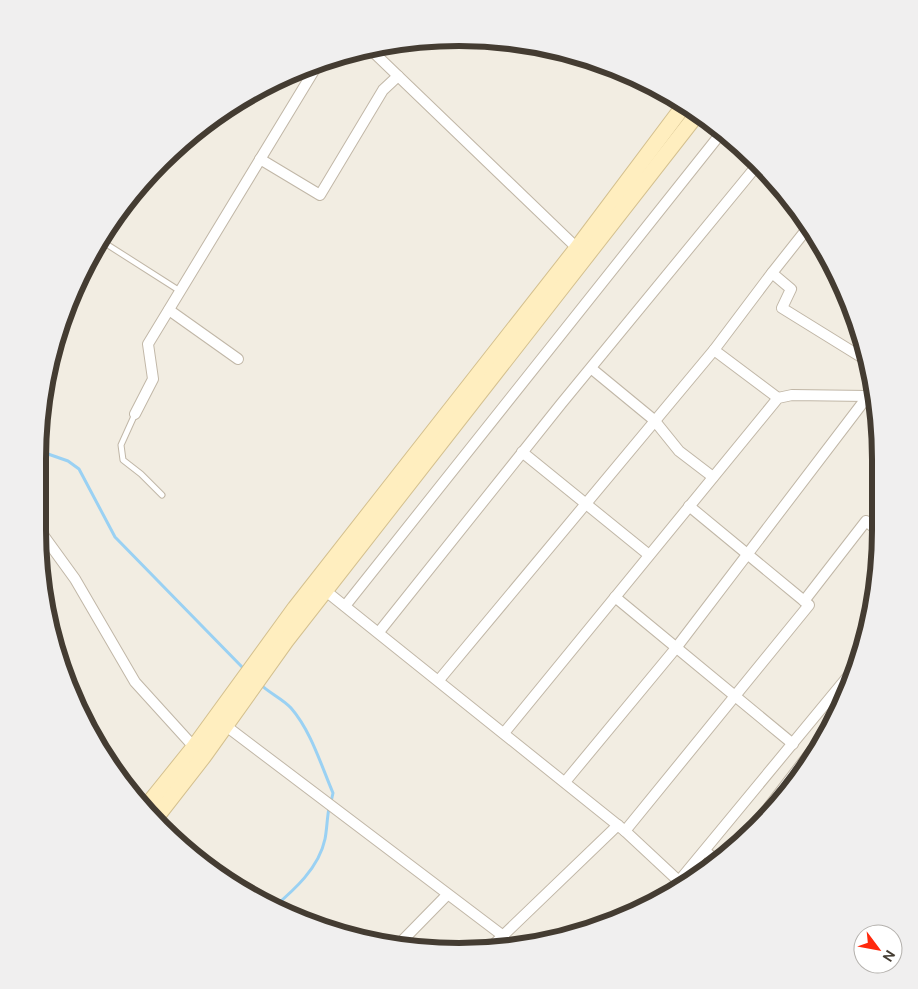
<svg xmlns="http://www.w3.org/2000/svg" width="918" height="989" viewBox="0 0 918 989" font-family="'DM Sans',sans-serif">
	<style>
		.lines { fill: none; stroke-linecap: round; stroke-linejoin: round }
		.stream { stroke: #9ad1f3; stroke-width: 3 }
		.lane-casing { stroke: #c1b7a7; stroke-width: 7 }
		.street-casing { stroke: #c1b7a7; stroke-width: 12 }
		.secondary-casing { stroke: #d4c08f; stroke-width: 17 }
		.lane { stroke: #fff; stroke-width: 5 }
		.street { stroke: #fff; stroke-width: 10 }
		.secondary { stroke: #ffeebf; stroke-width: 15 }
		.rim { fill: none; stroke: #443c32; stroke-width: 6 }
	</style>
	<rect width="100%" height="100%" fill="#f2ede2"/>
	<g class="lines">
		<g class="stream">
			<polyline points="42,449 48,454 68,461 79,469 115,537 244,669"/>
			<path d="M260 684C269 693 283 699 291 708 311 731 321 765 333 793L331 802"/>
			<path d="M273 908C294 890 319 868 325 839 327 829 327 818 329 808"/>
		</g>
		<defs>
			<g id="lane">
				<polyline points="100,240 180,291"/>
				<polyline points="135,414 121,445 123,460 141,474 162,495"/>
			</g>
			<g id="street">
				<polyline points="369,48 577,248"/>
				<polyline points="260,159 320,195 383,90 398,76"/>
				<polyline points="810,225 772,273 791,289 782,308 866,360 869,367"/>
				<polyline points="772,273 714,350 778,398"/>
				<polyline points="169,310 238,359"/>
				<polyline points="592,369 654,420 679,451 713,477"/>
				<polyline points="135,414 153,379 148,344 318,64"/>
				<polyline points="522,452 649,555"/>
				<polyline points="38,528 75,579 135,682 194,747"/>
				<polyline points="322,588 625,831 684,886"/>
				<polyline points="615,597 793,744"/>
				<polyline points="804,601 866,521 878,531"/>
				<polyline points="345,606 722,132"/>
				<polyline points="379,632 561,404 759,163"/>
				<polyline points="439,680 714,350"/>
				<polyline points="226,726 502,935"/>
				<polyline points="504,733 778,398 792,395 867,396"/>
				<polyline points="565,782 676,648 874,388"/>
				<polyline points="752,829 830,727"/>
				<polyline points="625,831 809,605 689,506"/>
				<polyline points="705,851 716,860"/>
				<polyline points="679,881 859,663"/>
				<polyline points="399,944 447,895"/>
				<polyline points="489,949 618,825"/>
			</g>
			<g id="secondary">
				<polyline points="145,808 194,747 295,608 577,248 685,104"/>
				<polyline points="155,819 204,756 286,641 698,113"/>
			</g>
		</defs>
		<use href="#lane" class="lane-casing"/>
		<use href="#street" class="street-casing"/>
		<use href="#secondary" class="secondary-casing"/>
		<use href="#lane" class="lane"/>
		<use href="#street" class="street"/>
		<use href="#secondary" class="secondary"/>
	</g>
	<path d="M0 0H918V989H0ZM459 46H459A413 413 0 0 1 872 459V530A413 413 0 0 1 459 943H459A413 413 0 0 1 46 530V459A413 413 0 0 1 459 46Z" fill="#f0efef" fill-rule="evenodd"/>
	<path class="rim" d="M459 46H459A413 413 0 0 1 872 459V530A413 413 0 0 1 459 943H459A413 413 0 0 1 46 530V459A413 413 0 0 1 459 46Z"/>
	<g transform="translate(878 949) rotate(122)"><circle r="24" fill="#ffffff" stroke="#b4b1ad"/>
	<path d="M0-4L9 19L0 12L-9 19Z" fill="#ff290c"/>
	<text y="-8" font-size="14" font-weight="bold" text-anchor="middle" fill="#443c32">N</text>
	</g>
</svg>
